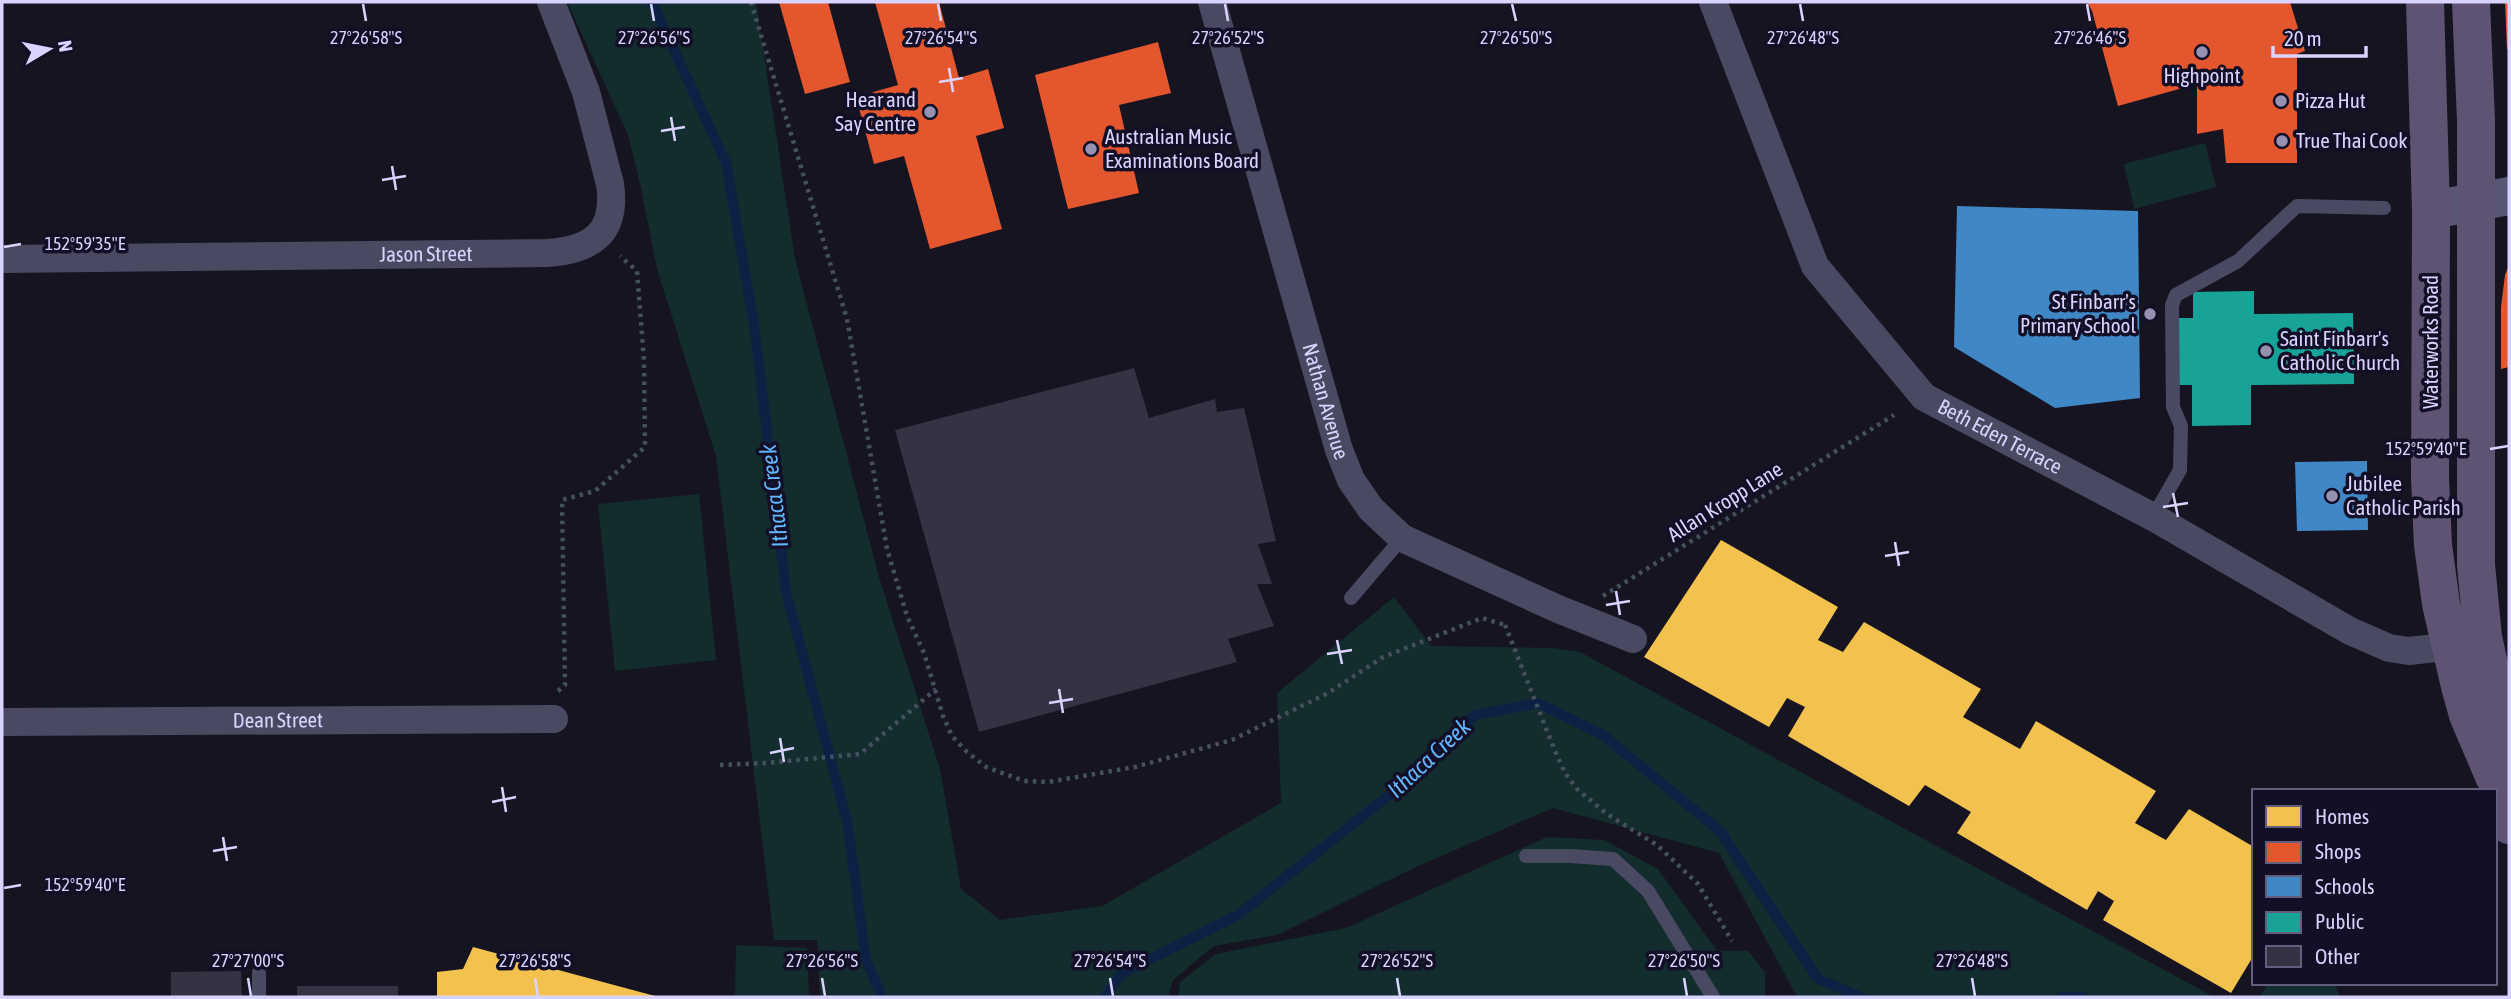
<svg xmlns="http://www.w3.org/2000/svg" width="2511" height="999" viewBox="0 0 2511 999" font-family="'Asap Condensed',sans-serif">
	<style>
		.green { fill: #132c2d }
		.homes { fill: #f2c14e }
		.shops { fill: #e4572e }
		.schools { fill: #3f88c5 }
		.public { fill: #17a398 }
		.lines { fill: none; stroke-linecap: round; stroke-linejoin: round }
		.stream { stroke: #0d2144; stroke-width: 10 }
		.building { fill: #343243 }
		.path { stroke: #44505f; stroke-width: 4.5; stroke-dasharray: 3.5 5; stroke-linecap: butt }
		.service { stroke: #4a4962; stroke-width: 14 }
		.minor { stroke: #4a4962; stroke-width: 28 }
		.secondary { stroke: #575674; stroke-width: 38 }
		.primary { stroke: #5e5373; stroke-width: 38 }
		.ticks { fill: none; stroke: #d9d4ff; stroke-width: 2.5 }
		.poi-dot { fill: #9591b1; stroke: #130f26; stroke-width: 2.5 }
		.labels { text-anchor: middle; stroke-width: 7; stroke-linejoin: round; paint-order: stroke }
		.poi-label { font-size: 21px; fill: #d9d4ff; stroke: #130f26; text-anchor: start }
		.street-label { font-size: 21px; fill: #d9d4ff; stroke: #130f26 }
		.water-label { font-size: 23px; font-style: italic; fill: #62b6ff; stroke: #130f26 }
		.ticks-label { font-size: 18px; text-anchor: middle; fill: #d9d4ff; stroke: #130f26; stroke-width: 7; stroke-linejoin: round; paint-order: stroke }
	</style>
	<rect width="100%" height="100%" fill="#161421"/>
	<g class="green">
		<polygon points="567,2 756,2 795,259 879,577 940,769 961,889 1000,920 1102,906 1281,803 1277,693 1394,597 1431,646 1553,648 1580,652 2214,997 1801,997 1795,993 1719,853 1553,808 1418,866 1277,935 1214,946 1173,980 1168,997 820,997 817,940 774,940 716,456 657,269 641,188 628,135"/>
		<polygon points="2205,143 2216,187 2134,209 2124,164"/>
		<polygon points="699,494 716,660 615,671 598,504"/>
		<polygon points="1547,837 1604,840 1658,869 1717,951 1748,951 1765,972 1765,997 1178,997 1180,982 1216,954 1346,928"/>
		<polygon points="736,945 807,948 809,997 735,997"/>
		<polygon points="2269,983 2333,983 2341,997 2259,997"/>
	</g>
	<g class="homes">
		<polygon points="1721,540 1838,607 1818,640 1843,652 1864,622 1981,689 1963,717 2020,749 2036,721 2156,791 2135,823 2166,840 2189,809 2254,847 2254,955 2231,993 2103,920 2114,901 2098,891 2087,910 1957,833 1971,812 1925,785 1909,806 1788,736 1805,707 1787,698 1769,727 1644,657"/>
		<polygon points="473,947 655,996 655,997 437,997 437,972 463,969"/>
	</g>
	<g class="shops">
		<polygon points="779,2 828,2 850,82 805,94"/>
		<polygon points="875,2 939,2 959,78 988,69 1004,128 976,136 1002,229 930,249 904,156 874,164 856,97 898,85"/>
		<polygon points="2087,2 2290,2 2305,51 2297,54 2297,163 2226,163 2223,129 2197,134 2197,84 2118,106 2092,11"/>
		<polygon points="2505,2 2509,2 2509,49 2507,49"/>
		<polygon points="1158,42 1171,93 1119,105 1139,193 1068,209 1035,75"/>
		<polygon points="2509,265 2509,367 2501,369 2501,307 2505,275"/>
	</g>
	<g class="schools">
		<polygon points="1957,206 2138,211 2140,398 2055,408 1954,347"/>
		<polygon points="2367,461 2368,530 2297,531 2295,462"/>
	</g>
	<polygon class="public" points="2254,291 2254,314 2353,313 2354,384 2251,385 2251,425 2192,426 2192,385 2178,385 2177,318 2193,318 2193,292"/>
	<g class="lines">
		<g class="stream">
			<polyline points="652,2 726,163 754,324 786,592 847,821 866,960 882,997"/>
			<polyline points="1105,997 1121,974 1238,915 1417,773 1475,715 1538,703 1603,735 1720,831 1818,979 1861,997"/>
			<polyline points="2061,997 2083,997"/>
		</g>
	</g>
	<g class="building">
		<polygon points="1134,368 1149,418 1215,399 1217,412 1244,408 1276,541 1258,544 1272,584 1257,584 1274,626 1228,639 1237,662 979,732 895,430"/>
		<polygon points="241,971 242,997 171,997 171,972"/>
		<rect x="297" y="986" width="101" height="11"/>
	</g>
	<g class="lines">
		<g class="path">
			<polyline points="751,2 847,319 887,549 907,616 924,653 943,716 952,736 967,752 986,767 1024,781 1048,782 1135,767 1232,740 1328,693 1383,657 1482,618 1505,625"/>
			<polyline points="1603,596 1894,415"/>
			<polyline points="1505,625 1555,751 1565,773 1577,789 1607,814 1657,845 1698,884 1732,941"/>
			<polyline points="558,691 565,685 562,500 595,491 645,447 644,361 637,271 620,256"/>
			<polyline points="720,765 766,763 860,754 936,689"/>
		</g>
		<g class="service">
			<polyline points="2153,517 2180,470 2181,426 2173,407 2172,305 2176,295 2238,261 2297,206 2384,208"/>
			<polyline points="1351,598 1402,538"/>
			<polyline points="1526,856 1570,856 1613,859 1648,891 1713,997"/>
			<polyline points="259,997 259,972"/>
		</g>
		<g class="minor">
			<path id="s1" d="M1212 2 1339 450 1351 480 1371 509 1402 538 1558 609 1633 639"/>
			<path id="s2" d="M1713 2 1815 266 1924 397 2153 517 2350 631 2389 648 2409 651 2436 648 2467 640"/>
			<path id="s3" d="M2 259 547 253C593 250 617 232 610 184L586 92 551 2"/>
			<path id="s4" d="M2 722 554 719"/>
		</g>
		<polyline class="secondary" points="2431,210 2509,196"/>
		<g class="primary">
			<polyline points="2425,2 2431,210 2430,478 2433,545 2441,604 2460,686 2468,715 2494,776"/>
			<polyline points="2471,2 2476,120 2476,565 2483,637 2499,710 2503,797 2509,825"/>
		</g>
	</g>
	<path class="ticks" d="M363 4 366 21M651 4 654 21M938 4 941 21M1225 4 1228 21M1512 4 1516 21M1800 4 1803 21M2087 4 2090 21M949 68 953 92M939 82 963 78M671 117 675 141M661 131 685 127M392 166 396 190M382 180 406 176M4 247 21 244M2490 449 2508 446M2173 493 2178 517M2163 507 2188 503M1895 542 1899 566M1885 556 1909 552M1616 591 1620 615M1606 605 1630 601M1337 640 1342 664M1327 654 1352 650M1059 689 1063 713M1049 703 1073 699M780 738 784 762M770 753 794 748M502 787 506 812M492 802 516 797M223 837 227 861M213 851 237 847M4 888 21 885M248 978 251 996M535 978 538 996M822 978 825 996M1110 978 1113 996M1397 978 1400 996M1684 978 1687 996M1972 978 1975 996"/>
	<g class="poi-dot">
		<circle cx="2202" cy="52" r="7"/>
		<circle cx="2281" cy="101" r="7"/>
		<circle cx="930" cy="112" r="7"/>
		<circle cx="2282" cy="141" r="7"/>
		<circle cx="1091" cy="149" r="7"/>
		<circle cx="2150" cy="314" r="7"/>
		<circle cx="2266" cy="351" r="7"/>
		<circle cx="2332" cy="496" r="7"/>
	</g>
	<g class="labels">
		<g class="poi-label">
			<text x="2202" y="83" text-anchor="middle">Highpoint</text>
			<text x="916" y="107" text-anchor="end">Hear and<tspan x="916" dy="24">Say Centre</tspan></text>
			<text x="2295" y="108">Pizza Hut</text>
			<text x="1105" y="144">Australian Music<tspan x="1105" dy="24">Examinations Board</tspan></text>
			<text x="2296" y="148">True Thai Cook</text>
			<text x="2136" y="309" text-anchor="end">St Finbarr's<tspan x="2136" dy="24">Primary School</tspan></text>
			<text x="2280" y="346">Saint Finbarr's<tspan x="2280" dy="24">Catholic Church</tspan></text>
			<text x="2346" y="491">Jubilee<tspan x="2346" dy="24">Catholic Parish</tspan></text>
		</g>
		<g class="street-label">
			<text dy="7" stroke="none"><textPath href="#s3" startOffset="424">Jason Street</textPath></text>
			<text transform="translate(2431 342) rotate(-90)" y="7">Waterworks Road</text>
			<text dy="7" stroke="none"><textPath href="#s1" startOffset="415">Nathan Avenue</textPath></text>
			<text dy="7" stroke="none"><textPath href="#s2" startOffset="539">Beth Eden Terrace</textPath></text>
			<text transform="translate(1725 502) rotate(-32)" y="7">Allan Kropp Lane</text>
			<text dy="7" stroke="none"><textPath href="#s4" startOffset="276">Dean Street</textPath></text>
		</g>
		<g class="water-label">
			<text transform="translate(774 496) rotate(-97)" y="8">Ithaca Creek</text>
			<text transform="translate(1429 758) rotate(-43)" y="8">Ithaca Creek</text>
		</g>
	</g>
	<g class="ticks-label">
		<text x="366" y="44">27°26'58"S</text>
		<text x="654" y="44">27°26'56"S</text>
		<text x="941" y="44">27°26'54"S</text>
		<text x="1228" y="44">27°26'52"S</text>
		<text x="1516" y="44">27°26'50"S</text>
		<text x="1803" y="44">27°26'48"S</text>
		<text x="2090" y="44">27°26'46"S</text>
		<text x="85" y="250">152°59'35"E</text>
		<text x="2426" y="455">152°59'40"E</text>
		<text x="85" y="891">152°59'40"E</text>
		<text x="248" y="967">27°27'00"S</text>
		<text x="535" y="967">27°26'58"S</text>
		<text x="822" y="967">27°26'56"S</text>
		<text x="1110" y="967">27°26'54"S</text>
		<text x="1397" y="967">27°26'52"S</text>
		<text x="1684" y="967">27°26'50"S</text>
		<text x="1972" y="967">27°26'48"S</text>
	</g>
	<rect width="2511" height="999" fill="none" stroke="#d9d4ff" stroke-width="7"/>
	<rect x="2252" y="789" width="245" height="196" fill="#130f26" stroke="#625e7d" stroke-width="2"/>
	<rect x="2266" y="806" width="35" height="21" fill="#f2c14e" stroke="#625e7d" stroke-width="2"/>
	<text x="2315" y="824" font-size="21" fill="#d9d4ff">Homes</text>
	<rect x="2266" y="842" width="35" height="21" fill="#e4572e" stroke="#625e7d" stroke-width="2"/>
	<text x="2315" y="859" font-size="21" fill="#d9d4ff">Shops</text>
	<rect x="2266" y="876" width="35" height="21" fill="#3f88c5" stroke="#625e7d" stroke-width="2"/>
	<text x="2315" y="894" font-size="21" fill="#d9d4ff">Schools</text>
	<rect x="2266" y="912" width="35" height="21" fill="#17a398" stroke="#625e7d" stroke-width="2"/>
	<text x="2315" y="929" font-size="21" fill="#d9d4ff">Public</text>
	<rect x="2266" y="946" width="35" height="21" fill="#343243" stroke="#625e7d" stroke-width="2"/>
	<text x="2315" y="964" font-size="21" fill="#d9d4ff">Other</text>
	<g transform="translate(49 49) rotate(80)" stroke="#130f26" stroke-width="5" paint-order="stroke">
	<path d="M0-5L12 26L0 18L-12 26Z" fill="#d9d4ff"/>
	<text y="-10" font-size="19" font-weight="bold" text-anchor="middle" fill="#d9d4ff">N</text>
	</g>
	<path d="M2273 46v10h93v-10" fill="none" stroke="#d9d4ff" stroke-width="3.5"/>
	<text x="2284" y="46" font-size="21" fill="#d9d4ff" stroke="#130f26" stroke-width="5" paint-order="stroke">20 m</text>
</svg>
